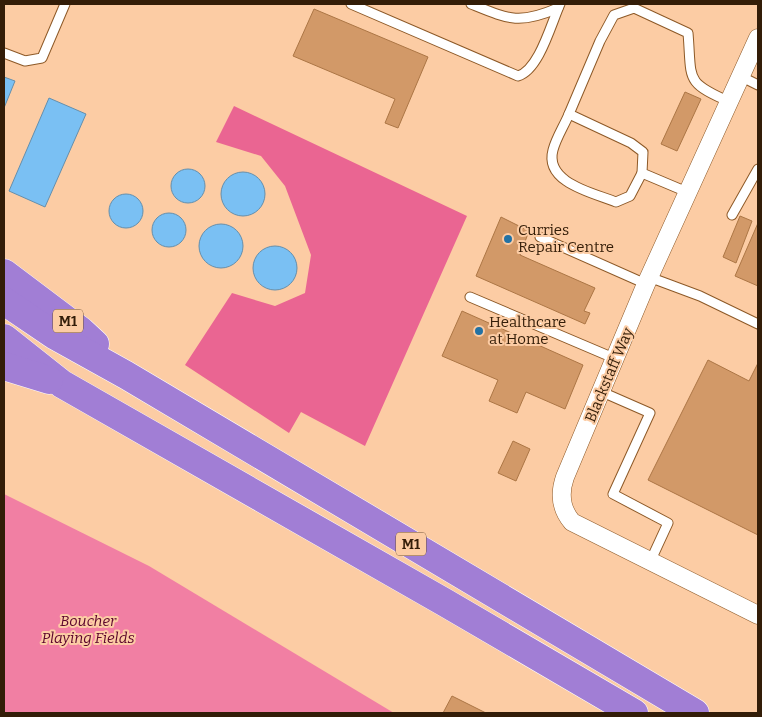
<svg xmlns="http://www.w3.org/2000/svg" width="762" height="717" viewBox="0 0 762 717" font-family="Bitter,serif">
	<style>
		.green { fill: #f17fa3 }
		.forest { fill: #ea6592 }
		.water { fill: #7ac0f3; stroke: #658fac }
		.building { fill: #d29968; stroke: #ac7645 }
		.lines { fill: none; stroke-linecap: round; stroke-linejoin: round }
		.lane-casing { stroke: #8d5927; stroke-width: 11 }
		.street-casing { stroke: #8d5927; stroke-width: 19 }
		.highway-casing { stroke: #fff; stroke-width: 29 }
		.lane { stroke: #fff; stroke-width: 9 }
		.street { stroke: #fff; stroke-width: 18 }
		.highway { stroke: #a17ed5; stroke-width: 28 }
		.poi-dot { fill: #2372a4; stroke: #fccca4; stroke-width: 2 }
		.labels { text-anchor: middle; stroke-width: 4; stroke-linejoin: round; paint-order: stroke }
		.shield { fill: #fccca4; stroke: #6f5237; stroke-width: 1 }
		.shield-label { font-size: 14px; font-weight: bold; fill: #331d08 }
		.poi-label { font-size: 15px; fill: #331d08; stroke: #fccca4; text-anchor: start }
		.street-label { font-size: 15px; fill: #331d08; stroke: #fccca4 }
		.park-label { font-size: 15px; font-style: italic; fill: #5c052d; stroke: #fccca4 }
	</style>
	<rect width="100%" height="100%" fill="#fccca4"/>
	<polygon class="green" points="4,494 149,566 394,713 4,713"/>
	<polygon class="forest" points="234,106 467,216 365,446 301,412 289,433 185,365 232,293 275,306 305,293 311,255 285,186 261,156 216,142"/>
	<g class="water">
		<polygon points="4,77 15,81 4,108"/>
		<polygon points="49,98 86,114 45,207 9,191"/>
		<circle cx="188" cy="186" r="17"/>
		<circle cx="243" cy="194" r="22"/>
		<circle cx="126" cy="211" r="17"/>
		<circle cx="169" cy="230" r="17"/>
		<circle cx="221" cy="246" r="22"/>
		<circle cx="275" cy="268" r="22"/>
	</g>
	<g class="building">
		<polygon points="314,9 428,57 398,128 385,123 395,99 293,56"/>
		<polygon points="685,92 701,99 677,151 661,144"/>
		<polygon points="740,216 752,221 736,263 723,257"/>
		<polygon points="501,217 529,231 520,255 595,288 584,311 590,313 585,324 476,276"/>
		<polygon points="758,223 758,286 735,276"/>
		<polygon points="462,311 583,365 565,409 526,392 517,413 489,401 498,380 442,356"/>
		<polygon points="708,360 749,381 758,363 758,535 648,480"/>
		<polygon points="513,441 530,449 516,481 498,473"/>
		<polygon points="452,696 486,713 443,713"/>
	</g>
	<g class="lines">
		<defs>
			<g id="lane">
				<path d="M351 4 518 76C539 70 551 24 560 4"/>
				<path d="M471 4C508 19 519 25 558 8"/>
				<polyline points="4,53 25,61 42,58 65,4"/>
				<polyline points="742,77 758,85"/>
				<path d="M569 114C564 126 556 138 553 150 544 183 594 193 616 202L630 196 642 173"/>
				<path d="M687 192 642 173 643 152 631 143 569 114 600 41 614 15 634 8 688 33C692 80 684 82 730 102"/>
				<polyline points="732,215 758,169"/>
				<polyline points="540,237 646,284"/>
				<polyline points="649,277 700,296 758,324"/>
				<polyline points="470,297 616,359"/>
				<polyline points="602,392 650,413 613,494 668,523 650,562"/>
			</g>
			<path id="street" d="M758 38 646 284 565 477C559 494 561 509 572 522L758 615"/>
			<g id="highway">
				<polyline points="4,273 81,331 95,344"/>
				<polyline points="4,301 54,335 126,375 695,713"/>
				<polyline points="4,338 62,384 444,602 634,713"/>
				<polyline points="4,366 49,380"/>
			</g>
		</defs>
		<use href="#lane" class="lane-casing"/>
		<use href="#street" class="street-casing"/>
		<use href="#highway" class="highway-casing"/>
		<use href="#lane" class="lane"/>
		<use href="#street" class="street"/>
		<use href="#highway" class="highway"/>
	</g>
	<g class="poi-dot">
		<circle cx="508" cy="239" r="5"/>
		<circle cx="479" cy="331" r="5"/>
	</g>
	<g class="labels">
		<g class="shield">
			<rect x="53" y="309.5" width="30" height="23" rx="4"/>
			<rect x="396" y="532.5" width="30" height="23" rx="4"/>
		</g>
		<g class="shield-label">
			<text x="68" y="326">M1</text>
			<text x="411" y="549">M1</text>
		</g>
		<g class="poi-label">
			<text x="518" y="235">Curries<tspan x="518" dy="17">Repair Centre</tspan></text>
			<text x="489" y="327">Healthcare<tspan x="489" dy="17">at Home</tspan></text>
		</g>
		<g class="street-label">
			<text transform="translate(609 375) rotate(-67)" y="5">Blackstaff Way</text>
		</g>
		<g class="park-label">
			<text x="88" y="626">Boucher<tspan x="88" dy="17">Playing Fields</tspan></text>
		</g>
	</g>
	<rect width="762" height="717" fill="none" stroke="#331d08" stroke-width="10"/>
</svg>
